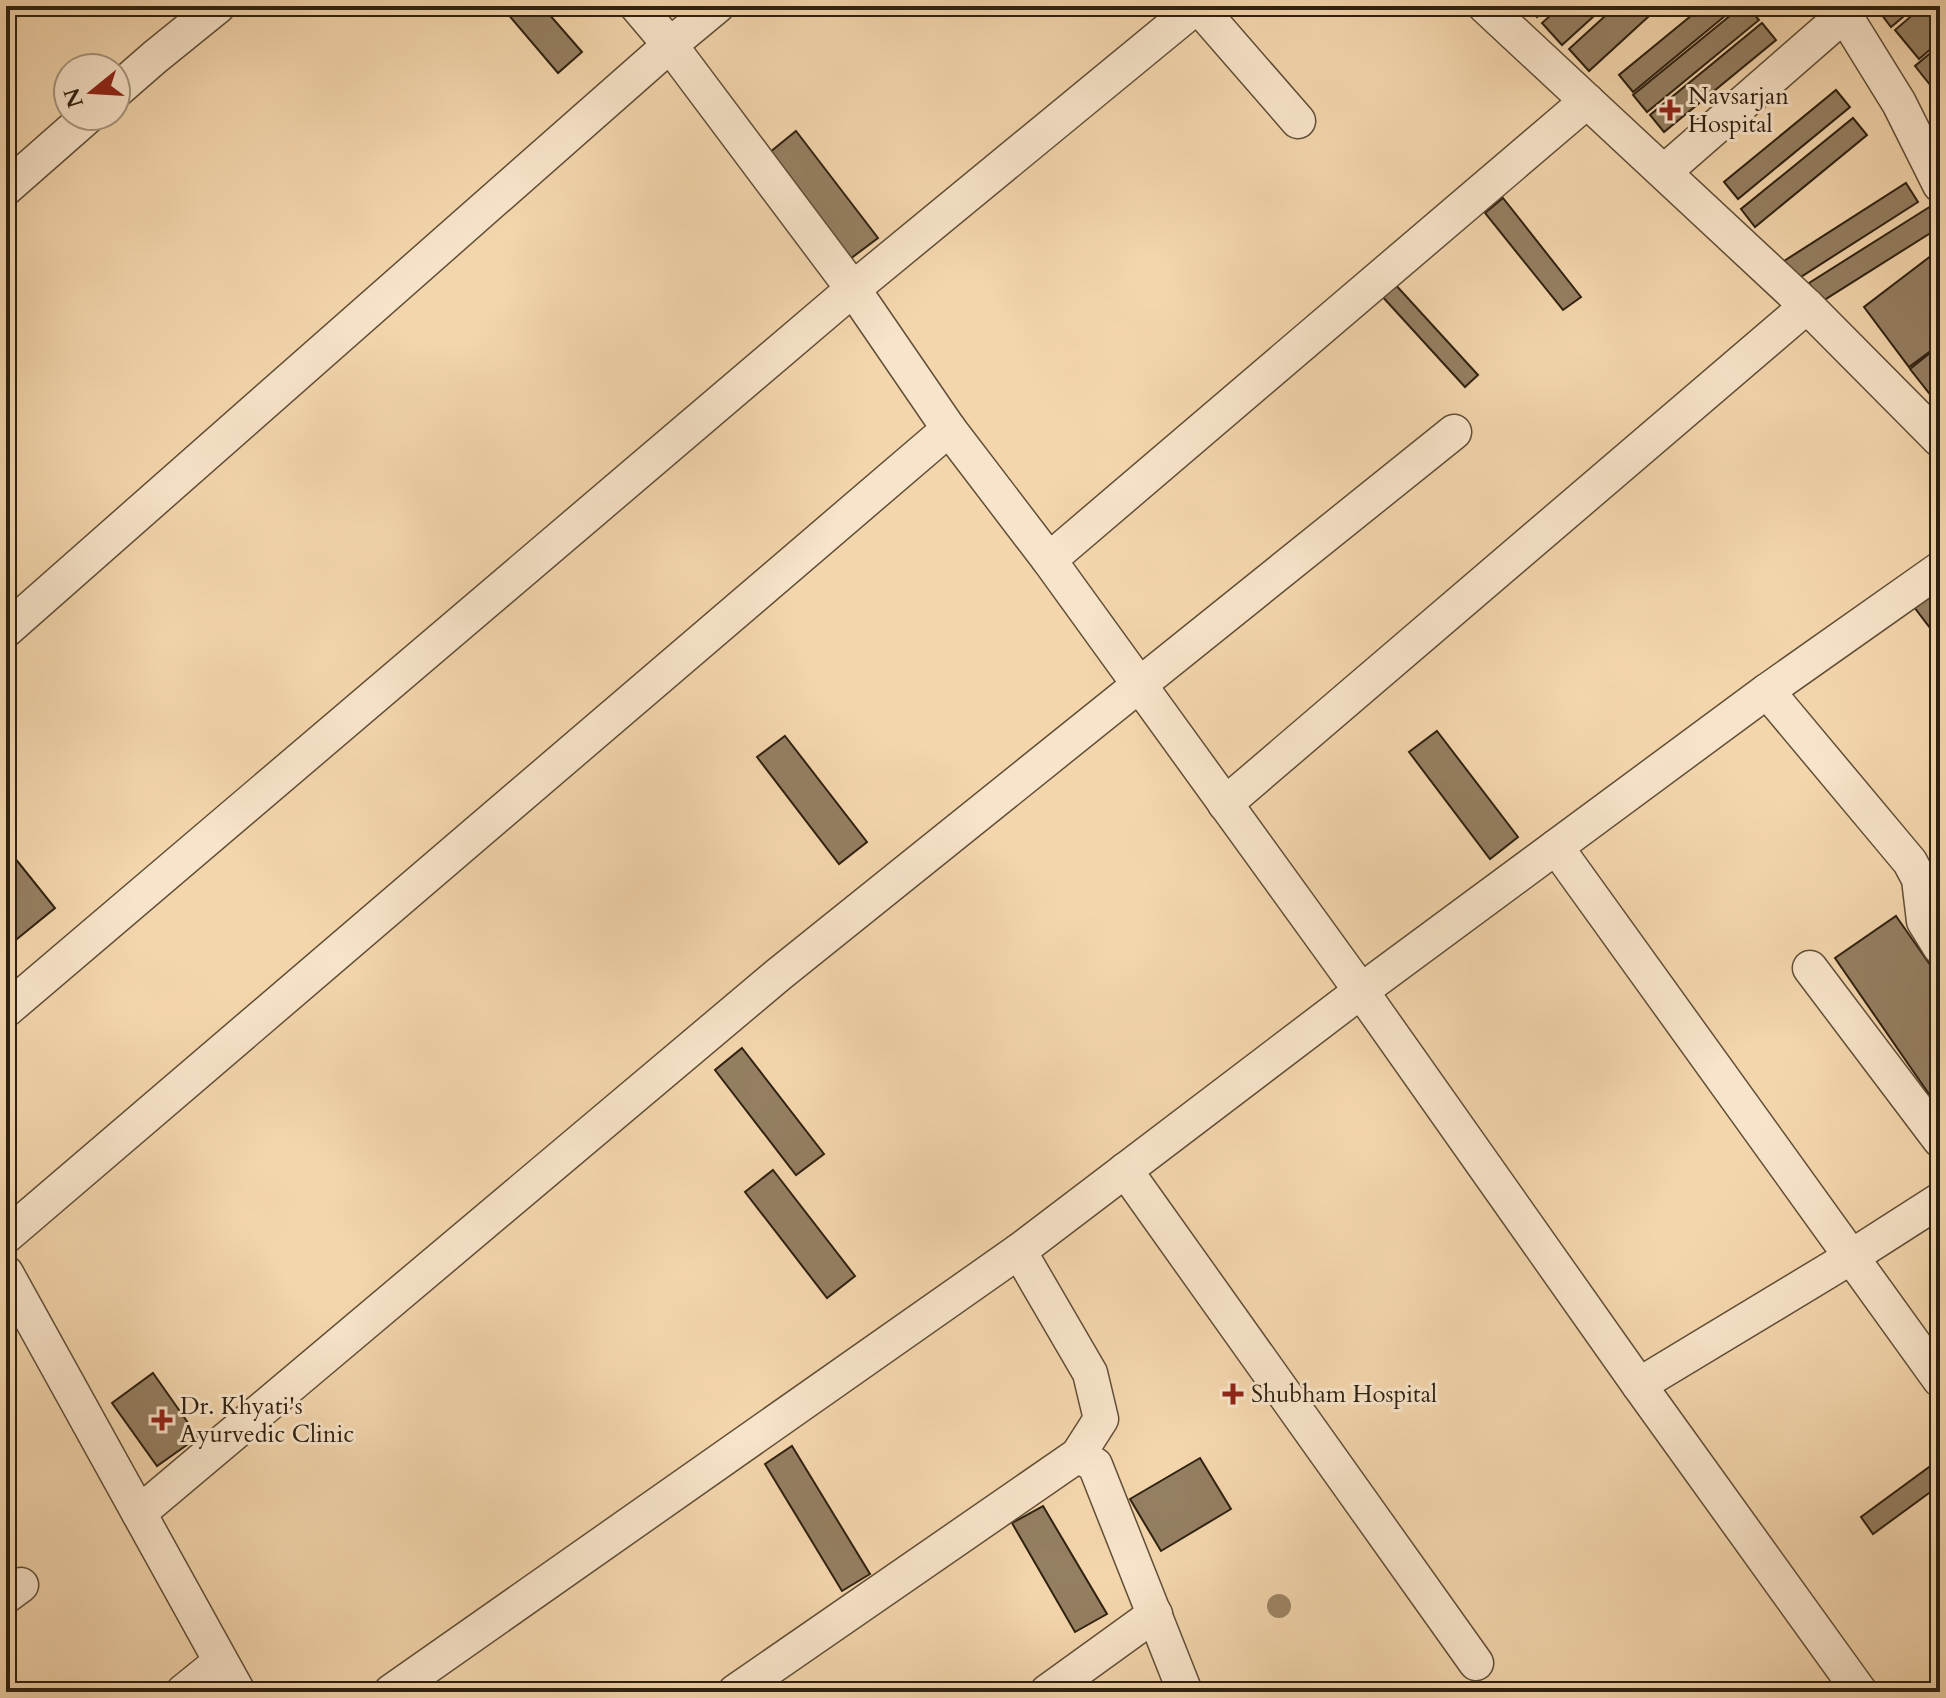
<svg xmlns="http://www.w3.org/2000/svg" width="1946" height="1698" viewBox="0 0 1946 1698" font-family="Cardo,serif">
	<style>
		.building { fill: #957f62; stroke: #2f2110; stroke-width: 2 }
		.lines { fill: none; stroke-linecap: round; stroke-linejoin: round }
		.street-casing { stroke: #604e37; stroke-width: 37 }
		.street { stroke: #f8e4ca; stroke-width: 34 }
		.tree { fill: #9e8768 }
		.poi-dot { fill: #8f2418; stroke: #f8e4ca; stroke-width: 3 }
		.labels { text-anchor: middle; stroke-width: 6; stroke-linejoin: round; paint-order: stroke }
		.poi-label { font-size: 24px; fill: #2f2110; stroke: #f8e4ca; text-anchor: start }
	</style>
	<rect width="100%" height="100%" fill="#f4d6ad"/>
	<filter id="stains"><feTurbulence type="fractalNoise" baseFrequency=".0025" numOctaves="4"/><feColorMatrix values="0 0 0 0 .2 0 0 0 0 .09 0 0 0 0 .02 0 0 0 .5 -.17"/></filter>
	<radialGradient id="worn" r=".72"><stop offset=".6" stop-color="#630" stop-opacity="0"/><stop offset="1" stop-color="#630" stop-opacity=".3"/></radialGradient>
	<g class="building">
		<polygon points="501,6 542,6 582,52 558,73"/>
		<polygon points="1527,6 1549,6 1537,17"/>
		<polygon points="1561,6 1605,6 1562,45 1542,23"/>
		<polygon points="1616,6 1660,6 1589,71 1569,49"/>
		<polygon points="1703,6 1737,6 1633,92 1619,75"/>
		<polygon points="1742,6 1747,6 1759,20 1647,112 1633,95"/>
		<polygon points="1875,6 1916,6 1891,27"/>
		<polygon points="1923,6 1940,6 1940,41 1919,59 1895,30"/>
		<polygon points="1762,23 1776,40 1664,132 1650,115"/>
		<polygon points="1940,45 1940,95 1939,96 1915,66"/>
		<polygon points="1836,90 1850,107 1738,199 1724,182"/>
		<polygon points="1853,118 1867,135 1755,227 1741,209"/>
		<polygon points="796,131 878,238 850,259 769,153"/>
		<polygon points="1906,183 1918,202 1796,280 1784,261"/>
		<polygon points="1503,198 1581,297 1563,310 1485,213"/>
		<polygon points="1931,206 1940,220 1940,227 1821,302 1809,283"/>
		<polygon points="1940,249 1940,344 1909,367 1864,307"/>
		<polygon points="1393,282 1478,375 1465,387 1380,294"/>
		<polygon points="1940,345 1940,407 1910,369"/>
		<polygon points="1940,586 1940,641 1914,607"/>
		<polygon points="1437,731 1518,837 1490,859 1409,752"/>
		<polygon points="785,736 867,842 839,864 757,757"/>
		<polygon points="6,847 55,908 6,948"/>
		<polygon points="1896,916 1940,979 1940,1110 1835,958"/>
		<polygon points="742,1048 824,1154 796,1175 715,1070"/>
		<polygon points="773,1170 855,1276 827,1298 745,1192"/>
		<polygon points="153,1373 198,1437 157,1466 112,1403"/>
		<polygon points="792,1446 870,1574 842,1591 765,1464"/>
		<polygon points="1200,1458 1231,1509 1161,1551 1130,1499"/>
		<polygon points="1940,1459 1940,1485 1873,1534 1861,1517"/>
		<polygon points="1043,1506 1107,1614 1075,1632 1012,1523"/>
	</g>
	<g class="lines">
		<defs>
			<g id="street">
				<polyline points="637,6 670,45 853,289 949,429 1049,560 1361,991 1639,1385 1860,1692"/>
				<polyline points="1198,6 1298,121"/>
				<polyline points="1485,6 1807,306 1940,440"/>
				<polyline points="1839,6 1899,103 1940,185"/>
				<polyline points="116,91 155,57 218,6"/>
				<polyline points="1664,172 1845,14"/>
				<polyline points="6,188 88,116"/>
				<polyline points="1049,560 1587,101"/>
				<polyline points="6,630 670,45 717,6"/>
				<polyline points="1767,691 1910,862 1919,879 1924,921 1940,947"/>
				<polyline points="1225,804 1807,306"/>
				<polyline points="1556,847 1940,1380"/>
				<polyline points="1810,968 1940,1140"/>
				<polyline points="6,1010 853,289 1197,6"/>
				<polyline points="1125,1170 1476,1663"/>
				<polyline points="6,1236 949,429"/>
				<polyline points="1019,1251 1090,1373 1101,1419 1078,1455 1095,1465 1185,1692"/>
				<polyline points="6,1273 238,1692"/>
				<polyline points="1639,1385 1851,1257 1940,1200"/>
				<polyline points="139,1513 778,975 1454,432"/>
				<polyline points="6,1596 21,1585"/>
				<polyline points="183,1692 220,1662"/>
				<polyline points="391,1692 1019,1251 1361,991 1767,691 1940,569"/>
				<polyline points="735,1692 1078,1455"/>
				<polyline points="1047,1692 1155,1614"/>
			</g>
		</defs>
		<use href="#street" class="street-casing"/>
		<use href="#street" class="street"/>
	</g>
	<circle class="tree" cx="1279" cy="1606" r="12"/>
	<g class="poi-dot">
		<path d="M1666 98h8v8h8v8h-8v8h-8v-8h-8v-8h8z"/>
		<path d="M1229 1382h8v8h8v8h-8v8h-8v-8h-8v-8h8z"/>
		<path d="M158 1408h8v8h8v8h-8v8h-8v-8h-8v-8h8z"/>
	</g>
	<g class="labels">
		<g class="poi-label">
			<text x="1688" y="104">Navsarjan<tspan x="1688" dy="28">Hospital</tspan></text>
			<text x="1251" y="1402">Shubham Hospital</text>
			<text x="180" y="1414">Dr. Khyati's<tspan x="180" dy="28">Ayurvedic Clinic</tspan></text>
		</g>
	</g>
	<rect width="1946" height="1698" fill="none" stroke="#f4d6ad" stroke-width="32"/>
	<rect x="8" y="8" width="1930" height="1682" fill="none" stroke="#2f2110" stroke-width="4"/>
	<rect x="16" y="16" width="1914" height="1666" fill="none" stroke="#2f2110" stroke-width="2"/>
	<g transform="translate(92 92) rotate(252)"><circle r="38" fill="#f8e4ca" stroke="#a89680" stroke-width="2"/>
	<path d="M0-6L14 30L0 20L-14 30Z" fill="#8f2418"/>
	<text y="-12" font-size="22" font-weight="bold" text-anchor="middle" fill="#2f2110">N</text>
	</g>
	<rect width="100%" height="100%" filter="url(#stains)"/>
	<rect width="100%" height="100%" fill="url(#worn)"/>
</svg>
